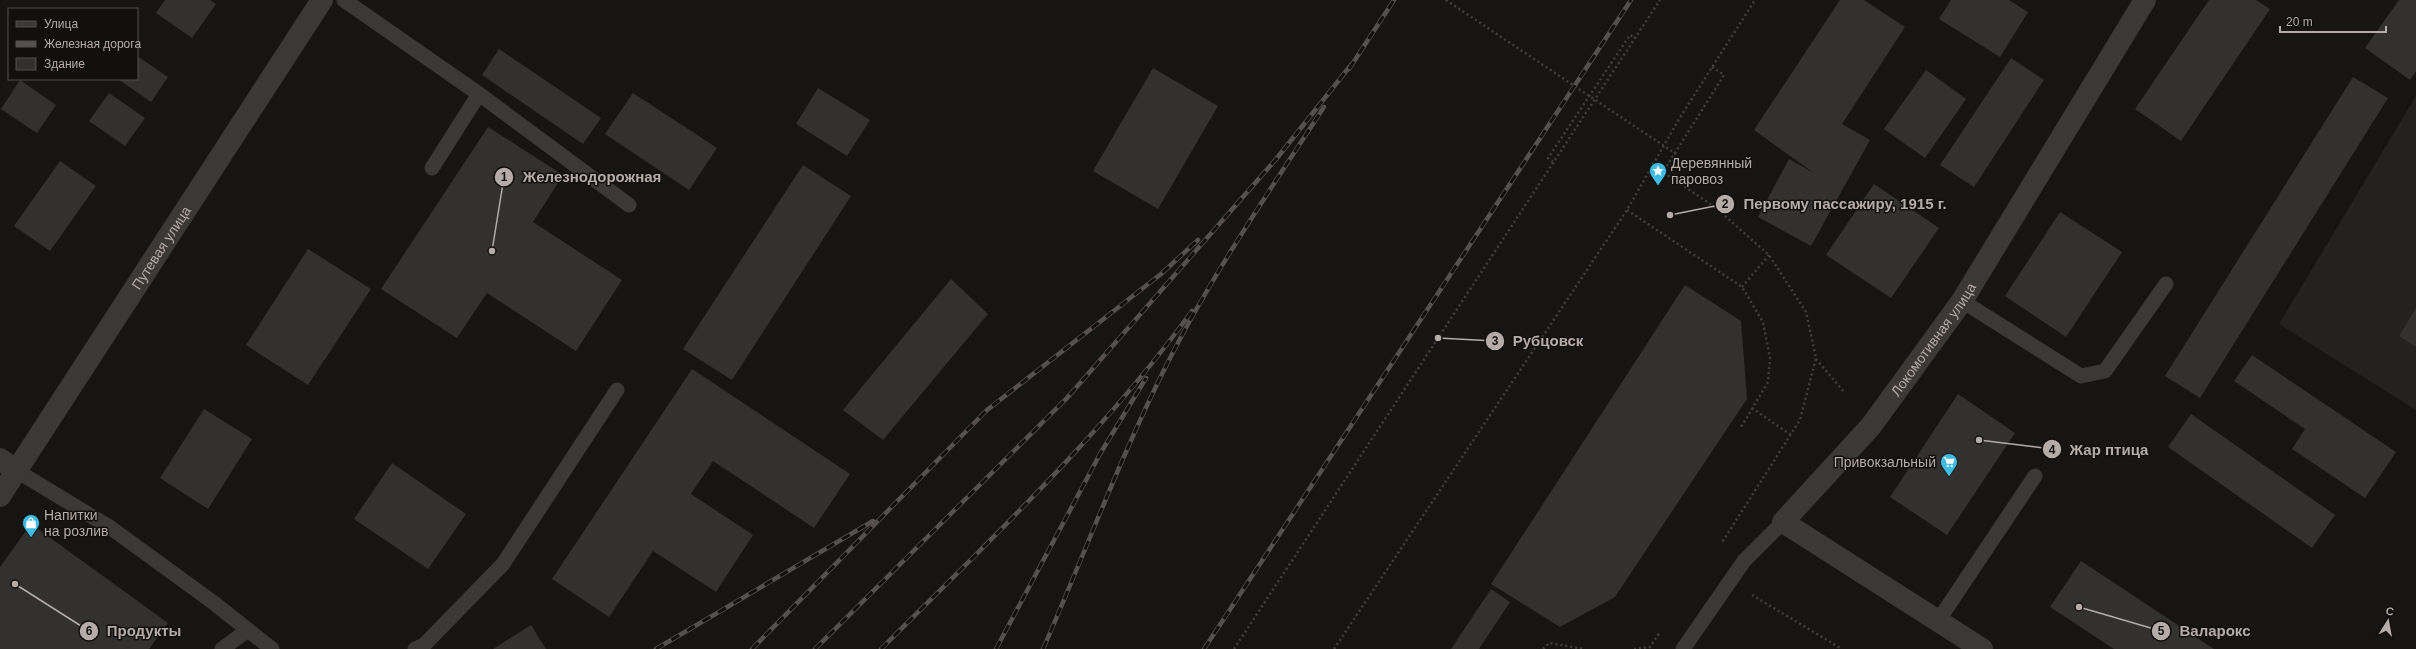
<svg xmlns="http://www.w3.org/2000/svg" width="2416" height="649" viewBox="0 0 2416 649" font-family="Arial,sans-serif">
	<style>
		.built { fill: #232221 }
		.building { fill: #32312f }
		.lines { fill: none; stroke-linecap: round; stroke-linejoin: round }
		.path { stroke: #423e3c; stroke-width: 2.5; stroke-dasharray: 2 3; stroke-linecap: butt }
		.service { stroke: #3b3836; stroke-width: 15 }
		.minor { stroke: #3b3836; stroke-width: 22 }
		.rail-casing { stroke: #56514f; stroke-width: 4.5 }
		.rail { stroke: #11100f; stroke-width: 3; stroke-dasharray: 9; stroke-linecap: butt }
		.labels { text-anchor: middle; stroke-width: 3; stroke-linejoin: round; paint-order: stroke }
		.poi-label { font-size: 14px; fill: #b5aba7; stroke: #11100f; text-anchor: start }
		.street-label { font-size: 14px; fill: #b5aba7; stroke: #11100f }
		.leader { fill: none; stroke: #b5aba7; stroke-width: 1.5 }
		.callout-dot { fill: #b5aba7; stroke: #11100f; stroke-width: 1.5 }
		.mark-label { font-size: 12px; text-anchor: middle; font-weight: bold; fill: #111 }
		.callout-label { font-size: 15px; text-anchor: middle; font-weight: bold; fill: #b5aba7; stroke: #11100f; stroke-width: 3; stroke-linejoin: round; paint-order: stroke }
	</style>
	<rect width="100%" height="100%" fill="#161514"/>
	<polygon class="built" points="2416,96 2416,410 2279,324"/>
	<g class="building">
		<polygon points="165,0 210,0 216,4 192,38 156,13"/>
		<polygon points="1840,0 1864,0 1905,27 1842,124 1870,140 1811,246 1758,217 1789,159 1814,173 1754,130"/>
		<polygon points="1951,0 2009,0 2028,12 2000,57 1939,19"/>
		<polygon points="2209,0 2256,0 2270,9 2181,141 2135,109"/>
		<polygon points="2399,0 2416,0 2416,71 2410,80 2365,48"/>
		<polygon points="499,49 601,118 583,144 482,75"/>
		<polygon points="137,56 168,77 151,102 118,79 137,79"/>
		<polygon points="2011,58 2044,80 1974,187 1940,165"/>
		<polygon points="1153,68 1218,106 1158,209 1093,171"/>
		<polygon points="1926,70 1966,99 1925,158 1884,129"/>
		<polygon points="2353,77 2388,98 2200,398 2165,376"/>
		<polygon points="20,80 56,105 37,133 1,109"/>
		<polygon points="818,88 870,120 847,156 796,124"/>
		<polygon points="109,93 145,118 125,146 89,121"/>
		<polygon points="633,93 717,148 689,190 605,134"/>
		<polygon points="488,127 563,175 533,222 622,280 576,351 487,293 457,338 381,289"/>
		<polygon points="60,161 96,186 50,251 14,226"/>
		<polygon points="803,165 851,196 732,380 683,349"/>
		<polygon points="1874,184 1939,228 1891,298 1826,255"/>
		<polygon points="2060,212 2122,252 2066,337 2005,296"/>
		<polygon points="308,249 371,289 308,385 246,345"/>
		<polygon points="951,279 988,314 883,440 843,410"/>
		<polygon points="1685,285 1741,321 1747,399 1615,597 1560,627 1491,584"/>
		<polygon points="2416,308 2416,347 2399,336"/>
		<polygon points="2252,355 2396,452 2365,498 2292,449 2305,429 2234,381"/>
		<polygon points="692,369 850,474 814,528 713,461 691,494 753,535 716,592 653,551 609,617 552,579"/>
		<polygon points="1958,394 2015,433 1947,535 1890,497"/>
		<polygon points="204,409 252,439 208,509 160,478"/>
		<polygon points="2191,414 2335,515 2312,548 2168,447"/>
		<polygon points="392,463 466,514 428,569 354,519"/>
		<polygon points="31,524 168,623 149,649 0,649 0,567"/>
		<polygon points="2081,561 2214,649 2114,649 2050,607"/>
		<polygon points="1491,589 1510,602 1479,649 1451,649"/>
		<polygon points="531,625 546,649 493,649"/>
	</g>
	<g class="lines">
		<g class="path">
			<polyline points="1446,0 1676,154"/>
			<polyline points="1712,67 1724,75 1663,172 1716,208 1769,255 1806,312 1816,358 1800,420 1721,544"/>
			<polyline points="1553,162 1548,158 1630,35 1635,38"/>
			<polyline points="1627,210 1742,287 1763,322 1770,358 1768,382 1740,429"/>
			<polyline points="1742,287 1769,255"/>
			<polyline points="1816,359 1845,393"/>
			<polyline points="1752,408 1791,435"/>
			<polyline points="1752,595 1842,649"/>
			<polyline points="1234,649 1660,0"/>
			<polyline points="1334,649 1627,210 1679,119 1755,0"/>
			<polyline points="1543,649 1549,643 1584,649"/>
			<polyline points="1634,649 1650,647 1660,632"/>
		</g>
		<g class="service">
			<polyline points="344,0 479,94 629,205"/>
			<polyline points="432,168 479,94"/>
			<polyline points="1962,301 2081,376 2105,371 2166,284"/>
			<polyline points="17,471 111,528 214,603 272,649"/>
			<polyline points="1938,621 2035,476"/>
			<polyline points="222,649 248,630"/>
			<polyline points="415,649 424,645 503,564 617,390"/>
			<polyline points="1683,649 1744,561 1783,522"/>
		</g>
		<g class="minor">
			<polyline points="0,459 17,471"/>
			<path id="s1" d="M0 496 322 0"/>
			<path id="s2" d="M1982 649 1783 522 1871 426 1962 301 2145 0"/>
		</g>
		<defs>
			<g id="rail">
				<polyline points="1349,69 1394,0"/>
				<polyline points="656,649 873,521"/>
				<polyline points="752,649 987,410 1161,274 1198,240"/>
				<polyline points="815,649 1067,398 1277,158 1351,65"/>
				<path d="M881 649C989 541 1102 435 1192 311"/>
				<polyline points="996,649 1100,454 1146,378"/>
				<path d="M1043 649C1085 553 1121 455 1168 362 1213 273 1270 190 1324 107"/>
				<polyline points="1204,649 1631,0"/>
			</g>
		</defs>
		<use href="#rail" class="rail-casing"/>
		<use href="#rail" class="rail"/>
	</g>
	<defs>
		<symbol id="sight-pin" viewBox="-11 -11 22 30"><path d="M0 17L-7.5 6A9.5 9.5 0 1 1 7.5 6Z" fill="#40bbe3" stroke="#11100f"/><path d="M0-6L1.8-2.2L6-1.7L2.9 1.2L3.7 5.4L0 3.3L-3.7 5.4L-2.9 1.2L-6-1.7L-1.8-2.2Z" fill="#fff"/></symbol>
		<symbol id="supermarket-pin" viewBox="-11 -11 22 30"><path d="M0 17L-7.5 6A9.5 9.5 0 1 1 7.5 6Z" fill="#40bbe3" stroke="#11100f"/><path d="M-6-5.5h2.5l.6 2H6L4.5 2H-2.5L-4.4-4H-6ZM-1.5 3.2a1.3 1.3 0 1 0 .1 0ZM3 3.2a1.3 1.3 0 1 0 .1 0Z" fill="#fff"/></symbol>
		<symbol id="shop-pin" viewBox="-11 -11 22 30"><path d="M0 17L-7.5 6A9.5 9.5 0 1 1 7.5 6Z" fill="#40bbe3" stroke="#11100f"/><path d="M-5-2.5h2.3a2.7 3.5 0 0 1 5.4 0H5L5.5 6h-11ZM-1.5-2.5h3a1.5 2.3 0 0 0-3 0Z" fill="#fff"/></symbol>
	</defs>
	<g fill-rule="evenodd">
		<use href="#sight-pin" x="1648" y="161" width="20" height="27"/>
		<use href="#supermarket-pin" x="1939" y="452" width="20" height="27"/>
		<use href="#shop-pin" x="21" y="513" width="20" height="27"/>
	</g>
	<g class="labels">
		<g class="poi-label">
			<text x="1671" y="168">Деревянный<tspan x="1671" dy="16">паровоз</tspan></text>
			<text x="1936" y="467" text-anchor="end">Привокзальный</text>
			<text x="44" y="520">Напитки<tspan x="44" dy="16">на розлив</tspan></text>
		</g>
		<g class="street-label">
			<text dy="5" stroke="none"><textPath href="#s1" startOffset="296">Путевая улица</textPath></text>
			<text dy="5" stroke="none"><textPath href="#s2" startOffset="473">Локомотивная улица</textPath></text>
		</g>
	</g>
	<path class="leader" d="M492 251L504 177M1670 215L1725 204M1438 338L1495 341M1979 440L2052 449M2079 607L2161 631M15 584L89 631"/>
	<g class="callout-dot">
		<circle cx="492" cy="251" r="4"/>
		<circle cx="1670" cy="215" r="4"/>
		<circle cx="1438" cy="338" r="4"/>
		<circle cx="1979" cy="440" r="4"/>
		<circle cx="2079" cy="607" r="4"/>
		<circle cx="15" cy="584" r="4"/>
		<circle cx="504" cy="177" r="10"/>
		<circle cx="1725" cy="204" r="10"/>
		<circle cx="1495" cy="341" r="10"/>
		<circle cx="2052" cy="449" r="10"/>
		<circle cx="2161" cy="631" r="10"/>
		<circle cx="89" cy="631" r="10"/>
	</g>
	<g class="mark-label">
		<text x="504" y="181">1</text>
		<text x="1725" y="208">2</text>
		<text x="1495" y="345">3</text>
		<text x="2052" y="454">4</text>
		<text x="2161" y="635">5</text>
		<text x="89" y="635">6</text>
	</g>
	<g class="callout-label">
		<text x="592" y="182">Железнодорожная</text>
		<text x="1845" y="209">Первому пассажиру, 1915 г.</text>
		<text x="1548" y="346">Рубцовск</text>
		<text x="2109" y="455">Жар птица</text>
		<text x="2215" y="636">Валарокс</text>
		<text x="144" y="636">Продукты</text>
	</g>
	<rect x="8" y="8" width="130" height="72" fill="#11100f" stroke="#534e4c"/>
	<rect x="16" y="21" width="20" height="6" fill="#3b3836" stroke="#534e4c"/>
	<text x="44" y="28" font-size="12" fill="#b5aba7">Улица</text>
	<rect x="16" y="41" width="20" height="6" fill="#56514f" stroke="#534e4c"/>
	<text x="44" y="48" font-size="12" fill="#b5aba7">Железная дорога</text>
	<rect x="16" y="58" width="20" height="12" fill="#32312f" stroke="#534e4c"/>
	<text x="44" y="68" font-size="12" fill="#b5aba7">Здание</text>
	<g transform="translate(2388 621) rotate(11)" stroke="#11100f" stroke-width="3" paint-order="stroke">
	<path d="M0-3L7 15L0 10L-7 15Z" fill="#b5aba7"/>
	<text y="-6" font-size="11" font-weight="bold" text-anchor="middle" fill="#b5aba7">С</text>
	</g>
	<path d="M2280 26v6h106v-6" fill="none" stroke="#b5aba7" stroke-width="2"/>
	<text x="2286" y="26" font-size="12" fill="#b5aba7" stroke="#11100f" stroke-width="3" paint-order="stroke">20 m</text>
</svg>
